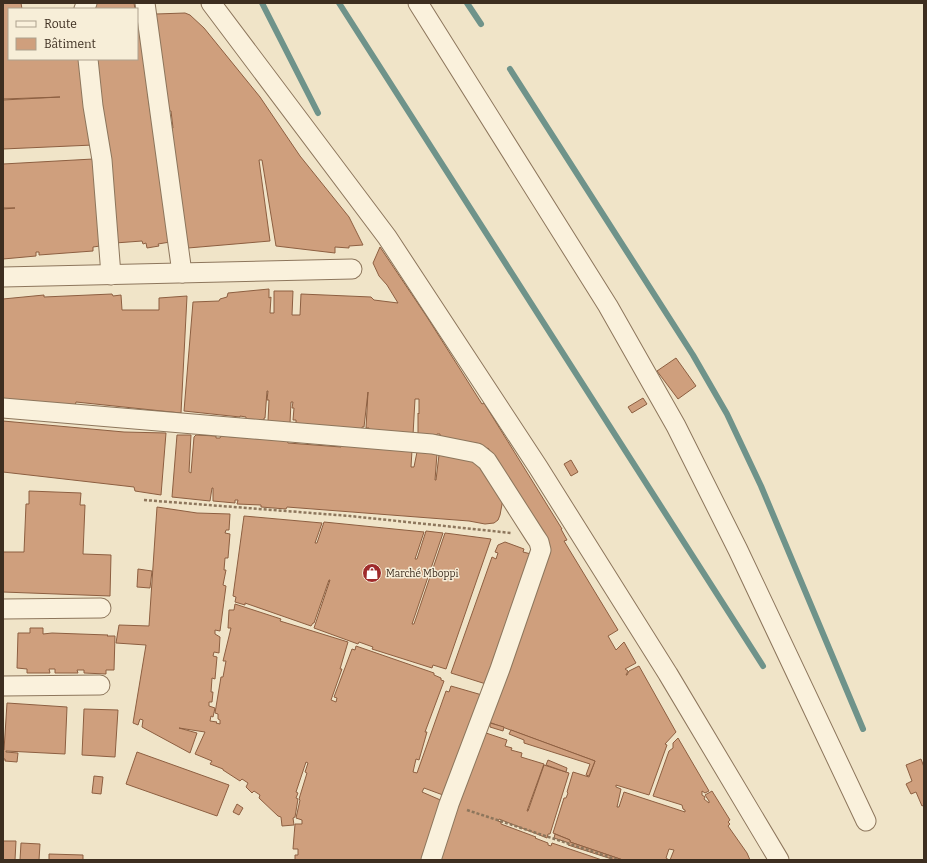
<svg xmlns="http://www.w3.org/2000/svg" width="927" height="863" viewBox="0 0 927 863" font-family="Bitter,serif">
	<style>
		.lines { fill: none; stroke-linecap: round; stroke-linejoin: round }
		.stream { stroke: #6f938a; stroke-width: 6 }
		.building { fill: #cf9f7d; stroke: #8d5f41 }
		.minor-casing { stroke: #8d765c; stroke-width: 21 }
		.path { stroke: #8d765c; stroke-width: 2.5; stroke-dasharray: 3 2; stroke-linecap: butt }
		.minor { stroke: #faf1dc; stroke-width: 19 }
		.labels { text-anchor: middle; stroke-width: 3; stroke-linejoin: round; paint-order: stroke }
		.poi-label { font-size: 10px; fill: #3d2e20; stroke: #f7eed8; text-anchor: start }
	</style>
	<rect width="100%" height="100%" fill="#f0e4c8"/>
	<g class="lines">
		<g class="stream">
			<polyline points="262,3 318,113"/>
			<polyline points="339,3 763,666"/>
			<polyline points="467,3 481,24"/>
			<polyline points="510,69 693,355 727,414 761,486 863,729"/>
		</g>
	</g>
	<g class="building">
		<polygon points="3,3 21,3 22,9 9,9 9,59 84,59 93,145 3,149 3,100 60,97 3,99"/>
		<polygon points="94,3 134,3 135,9 89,9"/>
		<polygon points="185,13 190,15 204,28 260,97 300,156 349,217 363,245 349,246 349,248 335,247 335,253 276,246 262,160 259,160 270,241 188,248 187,243 183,243 170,128 173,128 171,111 169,111 157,40 156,14"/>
		<polygon points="137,19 150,96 148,96 170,242 158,244 159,246 147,248 146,243 143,244 142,241 115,243 94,59 137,59"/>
		<polygon points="93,159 100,246 93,247 93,251 39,255 39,252 36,252 36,256 3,259 3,209 15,208 3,208 3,164"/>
		<polygon points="380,247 427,317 482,404 484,403 562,529 561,529 567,540 564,541 618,630 608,636 616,650 624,642 636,663 625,669 628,671 626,675 627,675 629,671 639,666 676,732 665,744 667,745 649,795 616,785 616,787 621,789 617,807 619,807 624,792 685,812 685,810 683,809 682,805 653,796 669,751 673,748 673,743 678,738 709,791 705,793 702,791 702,795 705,797 704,799 709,803 709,801 705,795 712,791 730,820 728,822 730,824 728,826 747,853 750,860 670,860 674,850 669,849 666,858 669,860 623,860 570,842 570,840 553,833 564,798 566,798 568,793 567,792 573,772 589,777 595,761 486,721 544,538 488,448 485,450 481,444 440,437 440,434 437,434 436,436 418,435 418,413 419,414 419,399 415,399 413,435 369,430 369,428 366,428 368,392 364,427 362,427 362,430 296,424 296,420 293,420 294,408 292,408 293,402 291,402 290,423 268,421 269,400 267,400 268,391 267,391 265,418 264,418 264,420 246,419 246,417 240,416 240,417 184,411 193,302 219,301 220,299 227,297 228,293 269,289 269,298 271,297 270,313 274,313 274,291 293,291 292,315 300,315 301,294 371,297 374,300 398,303 387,285 379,276 373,263"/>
		<polygon points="112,294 113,296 121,295 122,310 159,310 159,298 187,296 181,413 76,402 75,406 3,400 3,299 44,295 44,297"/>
		<polygon points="676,358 696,386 678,399 657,371"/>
		<polygon points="643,398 647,404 632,413 628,407"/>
		<polygon points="3,421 124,432 166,433 161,495 135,491 134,487 3,472"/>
		<polygon points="177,435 191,435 189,472 191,473 194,437 196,435 216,436 216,438 220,438 221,436 287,441 288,443 341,447 342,443 412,450 411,467 414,467 417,452 437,454 435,480 436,480 439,455 460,459 461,457 477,463 503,499 500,515 498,520 494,523 485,524 469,521 287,507 286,509 261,507 261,505 237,504 238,500 235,500 235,503 213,501 213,488 212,488 210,501 172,497"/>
		<polygon points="571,460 578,472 571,476 564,464"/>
		<polygon points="29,491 81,493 80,505 85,505 83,554 111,555 110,596 3,592 3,552 24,552 26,504 29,504"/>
		<polygon points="157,507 197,513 230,514 229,530 226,530 225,533 230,534 228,558 225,558 224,570 226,570 223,585 226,586 220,631 215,630 215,634 220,637 219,653 214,652 213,656 217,657 215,679 212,678 211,692 213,692 212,702 209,702 209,706 215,708 213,717 211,716 210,721 217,722 216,723 220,724 220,720 218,719 218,714 215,713 221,677 223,677 226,661 223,661 231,628 228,628 229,610 234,610 235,604 281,619 280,621 348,642 340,669 342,669 331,700 336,702 337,698 334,697 352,649 355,650 356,646 434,673 434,675 441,678 441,680 444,681 425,732 427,732 419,760 416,759 413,772 417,773 446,691 449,692 451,686 482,695 443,795 424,788 422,792 445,802 426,860 295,860 295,855 298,855 298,849 293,849 295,824 302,824 302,820 296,818 300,800 299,799 307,773 305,772 308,763 306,762 296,792 298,793 296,798 298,799 295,817 293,818 294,825 282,826 281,817 278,816 259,798 260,795 254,791 252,793 246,787 248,783 242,779 240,781 223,770 223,769 210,764 212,761 195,754 205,732 179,728 197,733 190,753 142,727 143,720 140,719 138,725 133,723 146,645 116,643 119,625 149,626"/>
		<polygon points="244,516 322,523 315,543 317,543 324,522 424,532 415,559 417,559 426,531 443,533 412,624 414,624 445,533 491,539 446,669 433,665 432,668 372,649 373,647 359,642 358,644 314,628 330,580 329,580 314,623 313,623 311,626 245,603 245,605 235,602 236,597 233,596"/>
		<polygon points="505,542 524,549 523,552 531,554 486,684 451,673 492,557 496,559 498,553 495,552 498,545"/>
		<polygon points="138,569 152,571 150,588 137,587"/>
		<polygon points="30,628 43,628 43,634 52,633 108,635 107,636 115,636 114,670 106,670 106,674 84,673 84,670 77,670 78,673 55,673 55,669 49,669 50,673 27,673 27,669 17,668 18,633 30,633"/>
		<polygon points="7,703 67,707 65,754 6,751 6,752 18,753 17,762 5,761 5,759 3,759 3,750 4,750"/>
		<polygon points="84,709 118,710 115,757 82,755"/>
		<polygon points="490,723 504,727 503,731 490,727"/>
		<polygon points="511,730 595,761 589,776 586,775 590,764 524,743 524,740 509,734"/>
		<polygon points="483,732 507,740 505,746 512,748 511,750 522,753 521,757 544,764 527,811 528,811 544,765 569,773 550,834 548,834 547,838 499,819 498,821 501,822 501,824 536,837 535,838 548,843 548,845 551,846 552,843 602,860 440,860"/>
		<polygon points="137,752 229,785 217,816 126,784"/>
		<polygon points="921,759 924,767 924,805 922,806 916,792 911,794 906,784 912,781 906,765"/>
		<polygon points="548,760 567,768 566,772 546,765"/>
		<polygon points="94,776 103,777 101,794 92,793"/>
		<polygon points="237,804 243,808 239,815 233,812"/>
		<polygon points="555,834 570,840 570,842 623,860 615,860 568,845 569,843 554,838"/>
		<polygon points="3,841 16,841 15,860 3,860"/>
		<polygon points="21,843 40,844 39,860 20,860"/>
		<polygon points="49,854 83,855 83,860 49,860"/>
	</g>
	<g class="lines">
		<defs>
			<g id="minor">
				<polyline points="145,3 182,273"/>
				<polyline points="211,3 387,237 538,467 668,674 779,860"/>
				<polyline points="418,3 608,306 676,426 738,550 866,821"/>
				<polyline points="84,9 87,3"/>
				<polyline points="88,59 93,106 102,160 111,275"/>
				<polyline points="3,277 352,269"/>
				<polyline points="3,408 432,444 477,453 487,461 535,536 539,542 541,550 500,669 449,804 431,860"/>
				<polyline points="3,609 101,608"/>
				<polyline points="3,686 100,685"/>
			</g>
		</defs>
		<use href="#minor" class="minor-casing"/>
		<g class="path">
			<polyline points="144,500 350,516 511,533"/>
			<polyline points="467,810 618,860"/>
		</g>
		<use href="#minor" class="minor"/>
	</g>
	<defs>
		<symbol id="shop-disc" viewBox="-11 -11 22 22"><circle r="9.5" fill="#9e2a2b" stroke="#f7eed8"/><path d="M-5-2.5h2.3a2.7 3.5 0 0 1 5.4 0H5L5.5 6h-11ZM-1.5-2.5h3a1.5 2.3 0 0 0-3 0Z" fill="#fff"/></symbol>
	</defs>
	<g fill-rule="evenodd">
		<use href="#shop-disc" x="361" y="562" width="22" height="22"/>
	</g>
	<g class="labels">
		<g class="poi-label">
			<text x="386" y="577">Marché Mboppi</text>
		</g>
	</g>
	<rect width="927" height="863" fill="none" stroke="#3d2e20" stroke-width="8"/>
	<rect x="8" y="8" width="130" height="52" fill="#f7eed8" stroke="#ada18e"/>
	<rect x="16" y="21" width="20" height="6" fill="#faf1dc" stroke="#ada18e"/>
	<text x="44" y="28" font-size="12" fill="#3d2e20">Route</text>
	<rect x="16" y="38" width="20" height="12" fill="#cf9f7d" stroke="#ada18e"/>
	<text x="44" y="48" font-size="12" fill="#3d2e20">Bâtiment</text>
</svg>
